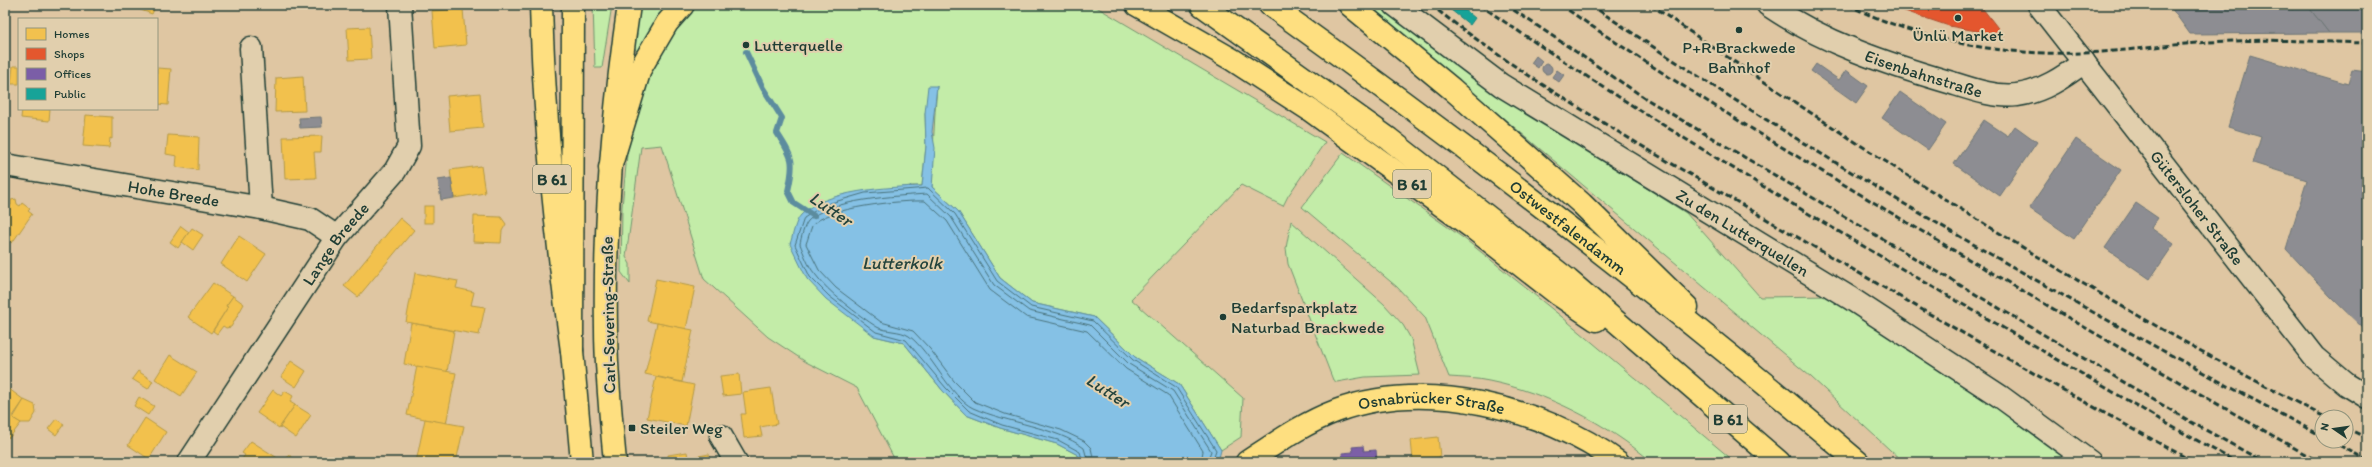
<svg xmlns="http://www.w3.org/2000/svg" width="2372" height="467" viewBox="0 0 2372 467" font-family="Itim,sans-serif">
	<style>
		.green { fill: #c3eca8; stroke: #71946e }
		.water { fill: #85c1e5; stroke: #5c8c9e }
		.homes { fill: #f2c14e; stroke: #b39946 }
		.shops { fill: #e4572e; stroke: #a94f30 }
		.offices { fill: #7b5ea7; stroke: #5f5484 }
		.public { fill: #17a398; stroke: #19847a }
		.industry { fill: #8d8d92; stroke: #6c7576 }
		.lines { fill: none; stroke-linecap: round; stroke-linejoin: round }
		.shore { stroke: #48727b; stroke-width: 1 }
		.stream { stroke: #5c8c9e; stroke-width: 6 }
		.minor-casing { stroke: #1f3d34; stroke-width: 25 }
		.major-casing { stroke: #1f3d34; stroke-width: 25 }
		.highway-casing { stroke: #1f3d34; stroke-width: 25 }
		.minor { stroke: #e1cfad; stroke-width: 22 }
		.major { stroke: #fedf80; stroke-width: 22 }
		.highway { stroke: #fedf80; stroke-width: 22 }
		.rail { stroke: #1f3d34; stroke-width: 3; stroke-dasharray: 6 3; stroke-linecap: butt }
		.poi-dot { fill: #1f3d34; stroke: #e1cfad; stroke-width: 1.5 }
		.labels { text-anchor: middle; stroke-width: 4; stroke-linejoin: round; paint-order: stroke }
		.shield { fill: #e1cfad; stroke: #596958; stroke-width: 1 }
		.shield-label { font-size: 16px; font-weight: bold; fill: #1f3d34 }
		.poi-label { font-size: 17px; fill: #1f3d34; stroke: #e1cfad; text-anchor: start }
		.street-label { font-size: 17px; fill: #1f3d34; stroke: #e1cfad }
		.water-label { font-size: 18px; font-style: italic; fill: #24443d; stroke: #e1cfad }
	</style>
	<rect width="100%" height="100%" fill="#dfc6a2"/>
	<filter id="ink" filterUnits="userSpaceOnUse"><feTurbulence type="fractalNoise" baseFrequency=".025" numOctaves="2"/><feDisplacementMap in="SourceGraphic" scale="8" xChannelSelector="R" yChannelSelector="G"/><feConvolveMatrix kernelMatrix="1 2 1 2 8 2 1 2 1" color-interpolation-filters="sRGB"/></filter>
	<g filter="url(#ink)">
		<g class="green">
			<polygon points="593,5 612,5 602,68 595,68"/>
			<polygon points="639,5 669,5 638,53 634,47"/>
			<path d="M690 5H1093L1325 142 1288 196 1283 206 1241 185 1131 299 1243 398 1241 437 1221 450 1179 384 1135 357 1094 317 1032 303 1000 278 958 211 932 187C933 153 934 120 937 86L925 113 926 146 922 186H910L822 201 874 336 904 343 943 391 966 415 1000 428 1057 444 1078 455 1080 462H896L857 388 806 362 768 337 704 279 662 145 641 147 626 257 630 264V284L621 272 622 207 629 134 641 85Z"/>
			<polygon points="1369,5 1381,5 1478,82 1686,213 1760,297 1833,296 1978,392 2076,462 1903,462 1811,377"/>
			<path d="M1343 153 1466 240 1562 317 1735 462H1652C1606 423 1548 393 1489 381 1476 378 1462 378 1449 377L1425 317 1397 287 1302 207Z"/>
			<polygon points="1291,221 1384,304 1403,325 1411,339 1420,375 1365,377 1337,382 1333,380 1288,264 1286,248"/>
		</g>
		<path class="water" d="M928 86H937L932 132 935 148 932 187 958 211 1000 278 1032 303 1094 317 1135 357 1179 384 1221 450 1219 458 1214 462H1080L1078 455 1057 444 1000 428 966 415 943 391 904 343 874 336 826 299 807 279 790 244C793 236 795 221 801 215 824 190 890 187 922 186L926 146 925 113Z"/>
		<g class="homes">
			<polygon points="132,5 156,5 152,14 132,7"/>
			<polygon points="432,5 463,5 463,9 432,11"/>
			<polygon points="463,9 466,45 435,48 432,11"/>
			<polygon points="369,27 371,59 349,60 347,28"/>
			<polygon points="13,66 19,66 19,84 11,84"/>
			<polygon points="157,68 171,69 168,105 157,104"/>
			<polygon points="303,76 305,111 275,112 276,78"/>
			<polygon points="480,93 483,128 450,131 447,96"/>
			<polygon points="22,109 50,109 49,121 21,118"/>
			<polygon points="86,115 112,117 112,139 110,138 109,148 83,146"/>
			<polygon points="168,135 199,137 198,170 176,167 177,156 166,154"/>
			<polygon points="322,136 321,152 314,152 316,178 285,179 283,137"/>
			<polygon points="481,166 485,193 454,198 450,170"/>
			<polygon points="16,199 17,204 20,206 22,203 30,209 28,211 32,214 12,243 5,238 5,209 11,205 11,200"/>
			<rect x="424" y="206" width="9" height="17"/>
			<polygon points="474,216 501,217 506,224 502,231 501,243 473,242"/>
			<polygon points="400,218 414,230 358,297 344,286"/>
			<polygon points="181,226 189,232 178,248 170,242"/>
			<polygon points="192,228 203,235 193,250 182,242"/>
			<polygon points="239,236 266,254 247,282 221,264"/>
			<polygon points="415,273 458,281 456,288 474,292 471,305 485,307 479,335 406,322"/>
			<polygon points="656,279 695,287 686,329 647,321"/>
			<polygon points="213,283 233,296 226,306 228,307 211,333 188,317"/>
			<polygon points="233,296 244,304 231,327 226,328 223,326 217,334 213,331 228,307 226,306"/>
			<polygon points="411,323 454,331 447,372 404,364"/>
			<polygon points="657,323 693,330 682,382 645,374"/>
			<polygon points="170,355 197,372 181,396 155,379"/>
			<polygon points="291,361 306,371 296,387 281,377"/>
			<polygon points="417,366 456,373 446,424 407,415"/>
			<polygon points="138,371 153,381 148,389 132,379"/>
			<polygon points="739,374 741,394 723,396 720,376"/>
			<polygon points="656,377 694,385 686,426 647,418"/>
			<polygon points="5,386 24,400 13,416 13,418 21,423 10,437 7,438 5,437"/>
			<polygon points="771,388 777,424 760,427 762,436 744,438 741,414 746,414 743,392"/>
			<polygon points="273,390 281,396 285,391 293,396 290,402 295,405 279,428 257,413"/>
			<polygon points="139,397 154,406 148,415 134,406"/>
			<polygon points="24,400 35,405 36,413 30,423 21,423 13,418"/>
			<polygon points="295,405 311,415 296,438 280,427"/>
			<polygon points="145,418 166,432 149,459 128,445"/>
			<polygon points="56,419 64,424 56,435 48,429"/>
			<polygon points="425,419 464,426 456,462 416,462"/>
			<polygon points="1438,437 1440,457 1413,460 1411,440"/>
			<polygon points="251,441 279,459 277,462 240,462 245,455 242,453"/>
			<polygon points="687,452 688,458 709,454 710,462 669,462 668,455"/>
			<polygon points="289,455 299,462 285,462"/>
		</g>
		<polygon class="shops" points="1887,5 1980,5 2004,36 1949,26"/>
		<polygon class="offices" points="1363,446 1364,451 1376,450 1377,462 1343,462 1342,453 1353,452 1352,447"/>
		<polygon class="public" points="1459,5 1475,18 1470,25 1446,6"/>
		<g class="industry">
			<polygon points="2123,5 2136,5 2128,11"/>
			<polygon points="2169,5 2288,5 2292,10 2298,5 2307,5 2329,33 2190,34"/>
			<polygon points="2307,5 2367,5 2367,33 2329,33"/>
			<polygon points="2250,55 2348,84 2352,70 2367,72 2367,332 2331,297 2286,249 2307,180 2253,163 2261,137 2228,127"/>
			<polygon points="1536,56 1542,61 1538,68 1531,63"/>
			<circle cx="1547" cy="69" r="5"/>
			<polygon points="1816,64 1839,80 1846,70 1868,86 1856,103 1811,71"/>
			<polygon points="1557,70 1564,75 1559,82 1552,77"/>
			<polygon points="1900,92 1946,124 1928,150 1882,118"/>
			<polygon points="321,117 322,127 300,128 299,118"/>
			<polygon points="1984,120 2008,136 2015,126 2037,142 2000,196 1954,164"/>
			<polygon points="2076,139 2121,170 2074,239 2029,208"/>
			<polygon points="451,178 454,198 441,200 438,180"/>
			<polygon points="2136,203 2158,218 2151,228 2174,244 2150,279 2105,248"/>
		</g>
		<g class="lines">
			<g class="shore">
				<polyline points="1083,462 1080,452 1058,440 1002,425 969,411 946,388 906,340 876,332 829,296 810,277 795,245 804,218 824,205 865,193 928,188 955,214 997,281 1031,307 1093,321 1133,360 1176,387 1216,450 1212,462"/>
				<path d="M1088 462 1084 448C1056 427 1007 423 973 408 950 397 931 352 909 336 900 330 886 332 877 327 858 315 828 292 815 274 808 266 804 254 800 244 801 238 804 226 808 221 828 199 898 196 927 194L951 217 994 285 1029 311 1090 325 1129 364 1173 391 1211 451 1207 462"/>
				<path d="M1094 462 1091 448 1084 441 1061 430 1005 414 975 402 954 381 930 349 913 331 881 322 836 288 819 270 806 244C808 239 810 231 812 226 825 207 903 200 925 201L947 221 990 290 1026 317 1087 331 1126 369 1168 395 1203 451 1201 462"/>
			</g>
			<path class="stream" d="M746 52 763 88 782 118 777 133C793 158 795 161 788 191L794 203 814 216"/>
			<defs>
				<g id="minor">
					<path id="s1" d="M1395 5 1501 85 1850 298 2001 397 2090 462"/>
					<path id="s2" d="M1768 5C1824 43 1887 64 1952 83 1971 89 1996 98 2017 95 2042 92 2064 77 2084 62"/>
					<path id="s3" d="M2039 5 2314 357 2346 384 2367 397"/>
					<polyline points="251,48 261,208"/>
					<path id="s4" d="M5 165 261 208 310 219 337 237"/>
					<polyline points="721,436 736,462"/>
					<path id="s5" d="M189 462 337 237 395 171 409 146 400 5"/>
				</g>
				<g id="major">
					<polyline points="573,5 572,351 582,462"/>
					<path d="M615 462C611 418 606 373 606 329 604 220 613 113 629 5"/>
					<path id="s6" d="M1247 462C1276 443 1304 423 1336 411 1426 378 1543 407 1618 462"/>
				</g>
				<g id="highway">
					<path d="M541 5C544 121 556 236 572 351"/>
					<polyline points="1137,5 1233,60 1310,110 1473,228 1559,295 1596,320"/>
					<polyline points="1202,5 1389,139 1568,280 1779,462"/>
					<path id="s7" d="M1270 5C1472 150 1669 301 1858 462"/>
					<polyline points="1350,5 1452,89 1582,204 1687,307"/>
					<polyline points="610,168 640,69 667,23 683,5"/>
				</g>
			</defs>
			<use href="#minor" class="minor-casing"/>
			<use href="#major" class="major-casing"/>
			<use href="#highway" class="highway-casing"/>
			<use href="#minor" class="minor"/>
			<use href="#major" class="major"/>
			<use href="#highway" class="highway"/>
			<g class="rail">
				<path d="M1431 5C1531 84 1642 146 1751 210 1898 296 2044 381 2194 462"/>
				<path d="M1480 5C1702 158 1939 289 2171 426L2236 462"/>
				<polyline points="1506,5 1648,100 2191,422 2264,462"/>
				<path d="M1561 5C1667 79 1778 145 1888 211 2031 297 2175 380 2319 462"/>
				<path d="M1591 5C1825 165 2072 304 2322 436"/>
				<path d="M1651 5C1868 154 2090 297 2325 417"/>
				<path d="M1848 5C1928 44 2012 58 2101 52 2145 49 2189 42 2234 41 2278 39 2323 42 2367 43"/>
				<polyline points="2346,428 2367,438"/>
				<polyline points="2331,441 2367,460"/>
			</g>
		</g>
	</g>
	<g class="poi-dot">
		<circle cx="1958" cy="18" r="4"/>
		<circle cx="1739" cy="30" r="4"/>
		<circle cx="746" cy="45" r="4"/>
		<circle cx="1223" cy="317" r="4"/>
		<rect x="628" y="424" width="8" height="8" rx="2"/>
	</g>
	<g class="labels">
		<g class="shield">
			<rect x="533" y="165" width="38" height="28" rx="3"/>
			<rect x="1393" y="170" width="38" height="28" rx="3"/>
			<rect x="1709" y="405" width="38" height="28" rx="3"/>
		</g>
		<g class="shield-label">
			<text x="552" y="185">B 61</text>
			<text x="1412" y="190">B 61</text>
			<text x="1728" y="425">B 61</text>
		</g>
		<g class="poi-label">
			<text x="1958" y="41" text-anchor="middle">Ünlü Market</text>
			<text x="754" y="51">Lutterquelle</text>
			<text x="1739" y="53" text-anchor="middle">P+R Brackwede<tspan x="1739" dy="20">Bahnhof</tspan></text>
			<text x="1231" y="313">Bedarfsparkplatz<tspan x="1231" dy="20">Naturbad Brackwede</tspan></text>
			<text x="640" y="434">Steiler Weg</text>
		</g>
		<g class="street-label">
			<text dy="6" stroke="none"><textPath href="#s2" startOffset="171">Eisenbahnstraße</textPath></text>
			<text dy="6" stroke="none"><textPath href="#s4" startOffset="171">Hohe Breede</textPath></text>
			<text dy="6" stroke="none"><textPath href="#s3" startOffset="257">Gütersloher Straße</textPath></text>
			<text dy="6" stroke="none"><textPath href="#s7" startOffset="372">Ostwestfalendamm</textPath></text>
			<text dy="6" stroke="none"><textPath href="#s1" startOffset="416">Zu den Lutterquellen</textPath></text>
			<text dy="6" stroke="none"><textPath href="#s5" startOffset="263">Lange Breede</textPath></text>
			<text transform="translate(608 315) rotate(-91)" y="6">Carl-Severing-Straße</text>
			<text dy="6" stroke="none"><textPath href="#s6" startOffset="200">Osnabrücker Straße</textPath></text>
		</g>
		<g class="water-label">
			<text transform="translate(831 209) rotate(34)" y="6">Lutter</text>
			<text x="902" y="269">Lutterkolk</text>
			<text transform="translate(1108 391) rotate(33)" y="6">Lutter</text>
		</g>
	</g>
	<rect width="2372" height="467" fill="none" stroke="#e1cfad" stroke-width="20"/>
	<rect x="10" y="10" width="2352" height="447" fill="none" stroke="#1f3d34" stroke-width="1.5" filter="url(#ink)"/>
	<rect x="18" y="18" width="140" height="92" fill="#e1cfad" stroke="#93957d"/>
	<rect x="26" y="28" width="20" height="12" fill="#f2c14e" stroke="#93957d"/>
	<text x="54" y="38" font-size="12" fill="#1f3d34">Homes</text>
	<rect x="26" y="48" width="20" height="12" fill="#e4572e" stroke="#93957d"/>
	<text x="54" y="58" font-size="12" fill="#1f3d34">Shops</text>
	<rect x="26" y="68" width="20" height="12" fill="#7b5ea7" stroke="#93957d"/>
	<text x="54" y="78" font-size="12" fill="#1f3d34">Offices</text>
	<rect x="26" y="88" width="20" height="12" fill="#17a398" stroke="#93957d"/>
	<text x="54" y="98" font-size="12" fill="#1f3d34">Public</text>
	<g transform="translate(2334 429) rotate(283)"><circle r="19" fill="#e1cfad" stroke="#93957d"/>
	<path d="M0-3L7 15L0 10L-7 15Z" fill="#1f3d34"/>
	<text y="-6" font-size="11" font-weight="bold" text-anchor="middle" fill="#1f3d34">N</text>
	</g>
</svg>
